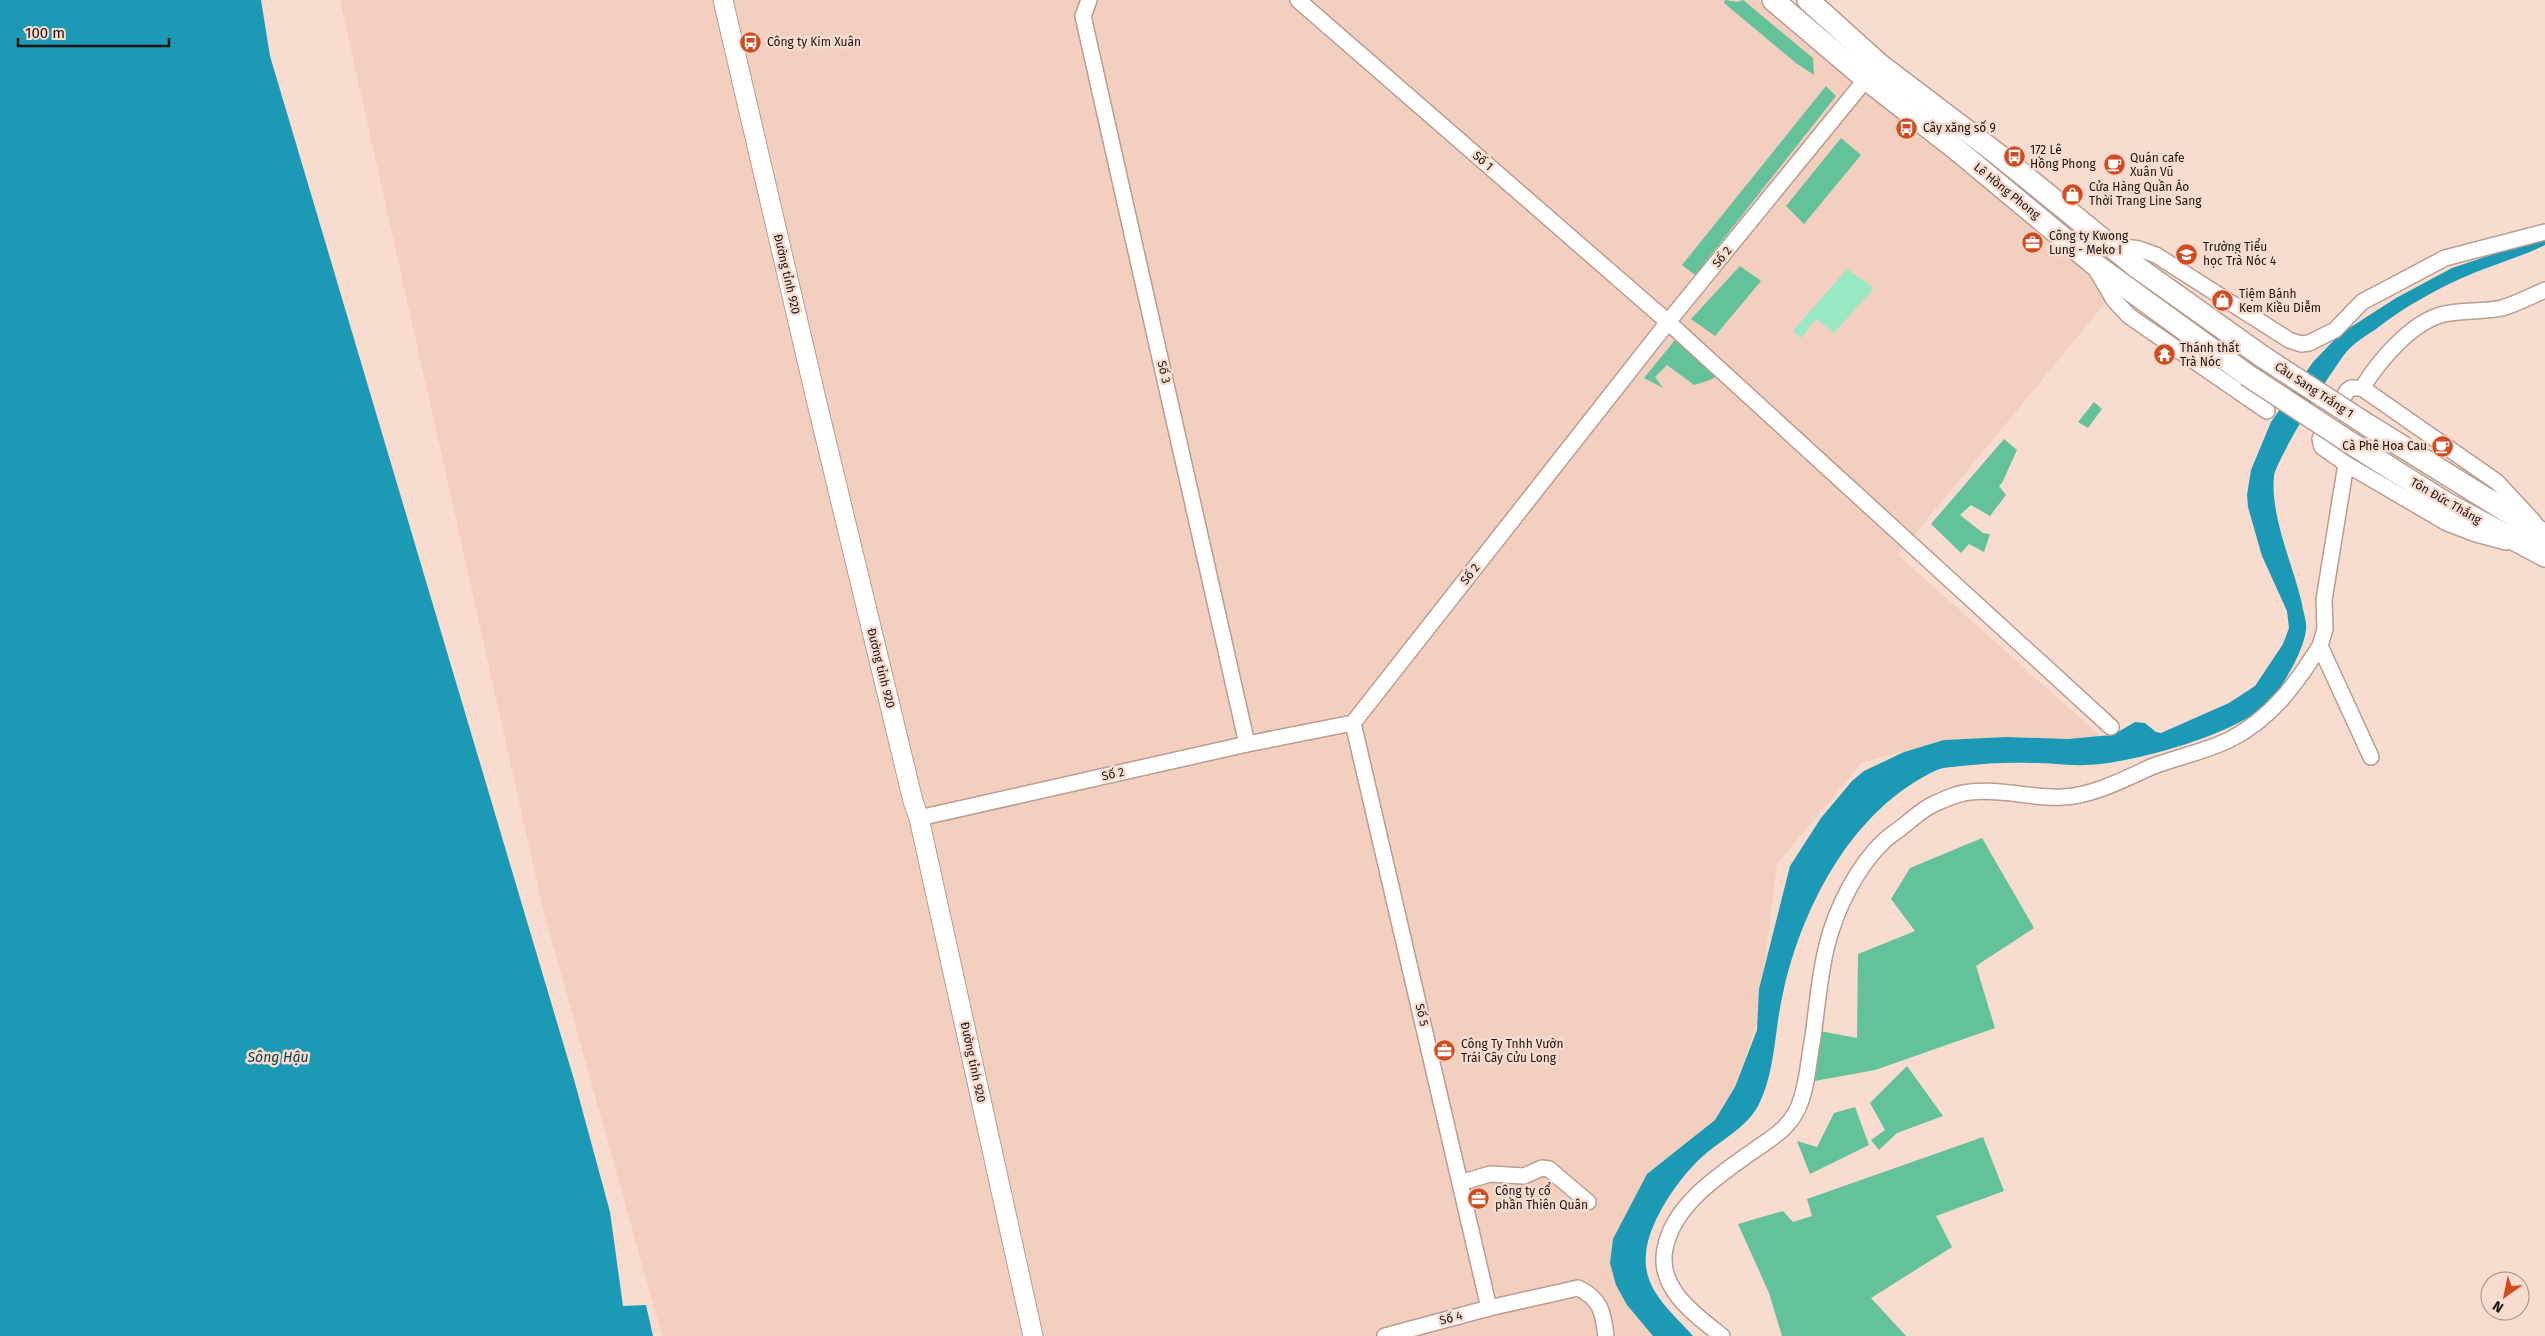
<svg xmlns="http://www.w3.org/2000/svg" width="2545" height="1336" viewBox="0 0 2545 1336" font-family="'Fira Sans',sans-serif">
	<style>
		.built { fill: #f3cfbf }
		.green { fill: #98e9c4 }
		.forest { fill: #64c29a }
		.water { fill: #1c99b5 }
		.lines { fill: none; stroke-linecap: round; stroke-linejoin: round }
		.minor-casing { stroke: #b89d91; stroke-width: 18 }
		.major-casing { stroke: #b89d91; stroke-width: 21 }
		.highway-casing { stroke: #b89d91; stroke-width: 24 }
		.minor { stroke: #fff; stroke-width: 15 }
		.major { stroke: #fff; stroke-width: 19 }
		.highway { stroke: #fff; stroke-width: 21 }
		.highway-bridge-casing { stroke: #b89d91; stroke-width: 24; stroke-linecap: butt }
		.highway-bridge { stroke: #fff; stroke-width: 21 }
		.labels { text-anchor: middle; stroke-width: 5; stroke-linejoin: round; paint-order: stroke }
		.poi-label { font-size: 12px; fill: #1d140f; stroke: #f8dccf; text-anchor: start }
		.street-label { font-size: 12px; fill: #1d140f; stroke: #f8dccf }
		.water-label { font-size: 14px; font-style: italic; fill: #0e404d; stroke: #f8dccf }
	</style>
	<rect width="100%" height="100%" fill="#f8dccf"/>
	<polygon class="built" points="340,0 1758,0 2115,291 1898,555 2100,736 2068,739 2006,737 1944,740 1861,763 1777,864 1757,1023 1735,1087 1715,1120 1647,1174 1613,1240 1627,1305 1653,1336 662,1336 544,913"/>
	<polygon class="green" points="1847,269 1874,288 1834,333 1816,319 1801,338 1793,331"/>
	<g class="forest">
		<polygon points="1725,0 1738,2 1743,0 1813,58 1814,75 1796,63 1724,3"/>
		<polygon points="1826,86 1836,96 1695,275 1682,265"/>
		<polygon points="1841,138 1861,155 1804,224 1786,206"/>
		<polygon points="1740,266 1761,281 1715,336 1691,319"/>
		<polygon points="1675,340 1717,376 1710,380 1694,385 1667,365 1655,377 1663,388 1644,378"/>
		<polygon points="2094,402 2102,409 2088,428 2078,422"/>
		<polygon points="2004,439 2017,450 2002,483 1999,486 2006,495 1990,516 1971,505 1960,515 1983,533 1990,534 1984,552 1969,544 1961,553 1931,524"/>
		<polygon points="1982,838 2034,928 1976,966 1995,1028 1875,1070 1809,1082 1820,1031 1857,1038 1858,954 1915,931 1891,899 1910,868"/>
		<polygon points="1907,1066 1943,1116 1897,1133 1879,1150 1871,1140 1885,1130 1870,1103"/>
		<polygon points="1855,1107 1869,1145 1810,1174 1797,1141 1817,1147 1834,1113"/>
		<polygon points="1983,1137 2004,1191 1936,1216 1952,1247 1871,1298 1906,1336 1782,1336 1769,1293 1738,1224 1783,1211 1793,1222 1812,1216 1807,1199"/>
	</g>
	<g class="water">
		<polygon points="0,0 261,0 270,56 575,1083 610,1212 623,1306 646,1305 653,1336 0,1336"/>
		<path d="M2545 236V245C2523 256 2499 263 2476 272 2440 287 2407 305 2376 329 2367 335 2357 341 2349 349 2337 361 2275 461 2274 476 2270 517 2293 564 2302 604 2303 612 2307 621 2306 629 2305 648 2283 687 2269 702 2241 733 2128 765 2085 765 2068 766 2052 763 2035 763 2011 762 1986 763 1961 766 1953 767 1944 767 1937 770 1852 809 1802 907 1783 993 1774 1031 1776 1071 1758 1106 1746 1128 1721 1140 1703 1156 1680 1176 1648 1222 1646 1254 1642 1289 1671 1311 1693 1336H1653L1627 1305 1616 1285 1610 1263 1613 1239 1647 1174 1715 1120 1735 1087 1757 1030 1759 989 1790 866 1821 818 1852 781 1864 771 1904 752 1944 740 2006 737 2068 739 2100 736 2113 735 2135 722 2145 723 2156 732 2161 733 2229 703 2255 686 2283 644 2289 628 2287 611 2262 556 2248 507 2247 495 2251 470 2271 422 2313 362 2340 334 2396 298 2452 268 2491 255 2510 245Z"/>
	</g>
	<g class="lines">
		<defs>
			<g id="minor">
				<polyline points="1089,0 1083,16 1247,744"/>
				<polyline points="1298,0 1668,322 2111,727"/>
				<polyline points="2109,245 2139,249 2156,255 2289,340 2301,344 2309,343 2335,330 2362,302 2445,258 2545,232"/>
				<polyline points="2094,266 2114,300 2129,316 2267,411"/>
				<polyline points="2346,464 2322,447 2320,439 2347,391 2351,388 2362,388"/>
				<path d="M2534 522 2497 482 2362 388C2379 361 2411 322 2444 314 2463 310 2483 312 2502 308 2516 304 2531 296 2545 290"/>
				<polyline points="1353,723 1489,1308"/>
				<polyline points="2371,757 2320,646 2325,629 2324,600 2346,464 2447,523 2476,534 2506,542"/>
				<polyline points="919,818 1247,744 1353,723 1668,322 1866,79"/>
				<polyline points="1460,1183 1490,1174 1524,1176 1542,1168 1549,1169 1588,1202"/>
				<path d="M1385 1336 1489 1308 1578 1288C1601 1299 1603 1312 1606 1336"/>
				<path d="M1722 1336C1695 1315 1657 1288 1665 1249 1673 1204 1721 1174 1756 1149 1773 1137 1788 1129 1798 1108 1807 1088 1808 1064 1812 1043 1817 1011 1819 976 1827 945 1836 909 1857 866 1885 840 1892 834 1900 829 1907 823 1916 816 1923 809 1934 804 1945 799 1957 793 1970 792 2001 788 2032 799 2063 797 2092 796 2125 779 2151 767 2177 757 2204 752 2229 740 2271 719 2296 684 2320 646"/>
			</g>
			<polyline id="major" points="723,0 817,403 913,801 919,818 1033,1336"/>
			<g id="highway">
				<polyline points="1773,0 1866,79 1956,149 2093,263 2247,375"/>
				<polyline points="1808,0 1879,64 2000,156 2138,268 2263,357"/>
				<polyline points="2366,424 2545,535"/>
				<polyline points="2349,442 2444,502 2545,556"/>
			</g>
		</defs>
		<use href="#minor" class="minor-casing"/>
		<use href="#major" class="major-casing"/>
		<use href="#highway" class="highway-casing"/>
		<use href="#minor" class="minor"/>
		<use href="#major" class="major"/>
		<use href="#highway" class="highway"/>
		<defs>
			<g id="highway-bridge">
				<polyline points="2263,357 2366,424"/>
				<polyline points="2247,375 2349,442"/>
			</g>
		</defs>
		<use href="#highway-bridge" class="highway-bridge-casing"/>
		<use href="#highway-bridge" class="highway-bridge"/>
	</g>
	<defs>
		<symbol id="bus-disc" viewBox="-11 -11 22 22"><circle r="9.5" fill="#d24a20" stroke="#f8dccf"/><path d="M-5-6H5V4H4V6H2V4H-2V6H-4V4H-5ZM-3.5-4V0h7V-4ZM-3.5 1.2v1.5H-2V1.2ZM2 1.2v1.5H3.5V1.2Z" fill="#fff"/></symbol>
		<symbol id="cafe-disc" viewBox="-11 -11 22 22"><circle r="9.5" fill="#d24a20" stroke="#f8dccf"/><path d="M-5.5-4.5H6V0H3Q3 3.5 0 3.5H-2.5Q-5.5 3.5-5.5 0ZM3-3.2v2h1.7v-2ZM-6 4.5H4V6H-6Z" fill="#fff"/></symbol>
		<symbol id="shop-disc" viewBox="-11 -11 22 22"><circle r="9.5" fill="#d24a20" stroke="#f8dccf"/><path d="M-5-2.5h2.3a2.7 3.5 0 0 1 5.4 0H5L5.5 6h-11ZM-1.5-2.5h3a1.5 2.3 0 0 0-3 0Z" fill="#fff"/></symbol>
		<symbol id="office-disc" viewBox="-11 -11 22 22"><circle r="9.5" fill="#d24a20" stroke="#f8dccf"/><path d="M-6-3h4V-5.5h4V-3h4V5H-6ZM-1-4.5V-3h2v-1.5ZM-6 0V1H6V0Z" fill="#fff"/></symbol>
		<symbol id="school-disc" viewBox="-11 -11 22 22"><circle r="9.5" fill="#d24a20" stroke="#f8dccf"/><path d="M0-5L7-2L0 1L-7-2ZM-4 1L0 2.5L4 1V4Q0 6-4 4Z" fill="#fff"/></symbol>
		<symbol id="temple-disc" viewBox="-11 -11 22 22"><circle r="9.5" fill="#d24a20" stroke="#f8dccf"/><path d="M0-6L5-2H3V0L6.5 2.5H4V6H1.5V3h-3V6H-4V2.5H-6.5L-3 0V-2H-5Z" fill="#fff"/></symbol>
	</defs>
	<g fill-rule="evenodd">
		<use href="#bus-disc" x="738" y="30" width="25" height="25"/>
		<use href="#bus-disc" x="1894" y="116" width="25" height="25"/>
		<use href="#bus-disc" x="2002" y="144" width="25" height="25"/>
		<use href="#cafe-disc" x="2102" y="152" width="25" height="25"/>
		<use href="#shop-disc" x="2060" y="182" width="25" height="25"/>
		<use href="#office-disc" x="2020" y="230" width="25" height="25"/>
		<use href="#school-disc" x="2174" y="242" width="25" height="25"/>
		<use href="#shop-disc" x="2210" y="288" width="25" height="25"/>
		<use href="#temple-disc" x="2152" y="342" width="25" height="25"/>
		<use href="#cafe-disc" x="2430" y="434" width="25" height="25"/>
		<use href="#office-disc" x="1432" y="1038" width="25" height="25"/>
		<use href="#office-disc" x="1466" y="1186" width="25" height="25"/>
	</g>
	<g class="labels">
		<g class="poi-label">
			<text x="767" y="46">Công ty Kim Xuân</text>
			<text x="1923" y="132">Cây xăng số 9</text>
			<text x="2030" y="154">172 Lê<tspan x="2030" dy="14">Hồng Phong</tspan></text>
			<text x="2130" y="162">Quán cafe<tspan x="2130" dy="14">Xuân Vũ</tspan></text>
			<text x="2089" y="191">Cửa Hàng Quần Áo<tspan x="2089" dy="14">Thời Trang Line Sang</tspan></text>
			<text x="2049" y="240">Công ty Kwong<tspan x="2049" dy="14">Lung - Meko I</tspan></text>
			<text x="2203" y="251">Trường Tiểu<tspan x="2203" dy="14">học Trà Nóc 4</tspan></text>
			<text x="2239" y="298">Tiệm Bánh<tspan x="2239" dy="14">Kem Kiều Diễm</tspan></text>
			<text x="2180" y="352">Thánh thất<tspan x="2180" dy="14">Trà Nóc</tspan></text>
			<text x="2427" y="450" text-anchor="end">Cà Phê Hoa Cau</text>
			<text x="1461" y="1048">Công Ty Tnhh Vườn<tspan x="1461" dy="14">Trái Cây Cửu Long</tspan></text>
			<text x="1495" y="1195">Công ty cổ<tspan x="1495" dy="14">phần Thiên Quân</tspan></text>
		</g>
		<g class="street-label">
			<text transform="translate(1483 161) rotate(41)" y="4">Số 1</text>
			<text transform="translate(2007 191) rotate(39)" y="4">Lê Hồng Phong</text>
			<text transform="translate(1722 257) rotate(-51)" y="4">Số 2</text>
			<text transform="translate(787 274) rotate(77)" y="4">Đường tỉnh 920</text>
			<text transform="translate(1164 372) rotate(77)" y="4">Số 3</text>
			<text transform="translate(2314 390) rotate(33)" y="4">Cầu Sang Trắng 1</text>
			<text transform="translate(2446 501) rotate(30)" y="4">Tôn Đức Thắng</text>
			<text transform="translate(1470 574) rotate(-52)" y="4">Số 2</text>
			<text transform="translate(881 668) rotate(76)" y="4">Đường tỉnh 920</text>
			<text transform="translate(1113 774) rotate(-13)" y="4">Số 2</text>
			<text transform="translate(1422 1015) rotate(77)" y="4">Số 5</text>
			<text transform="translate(973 1062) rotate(78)" y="4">Đường tỉnh 920</text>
			<text transform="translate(1451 1318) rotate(-15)" y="4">Số 4</text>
		</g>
		<g class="water-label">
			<text x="278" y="1062">Sông Hậu</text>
		</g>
	</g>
	<g transform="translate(2505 1296) rotate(213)"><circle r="24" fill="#f8dccf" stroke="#a08c82"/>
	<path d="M0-4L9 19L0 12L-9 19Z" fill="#d24a20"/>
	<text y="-8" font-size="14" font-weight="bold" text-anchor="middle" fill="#1d140f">N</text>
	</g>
	<path d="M18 38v8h151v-8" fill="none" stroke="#1d140f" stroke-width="2.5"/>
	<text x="25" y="38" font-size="15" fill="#1d140f" stroke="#f8dccf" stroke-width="4" paint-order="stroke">100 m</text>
</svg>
